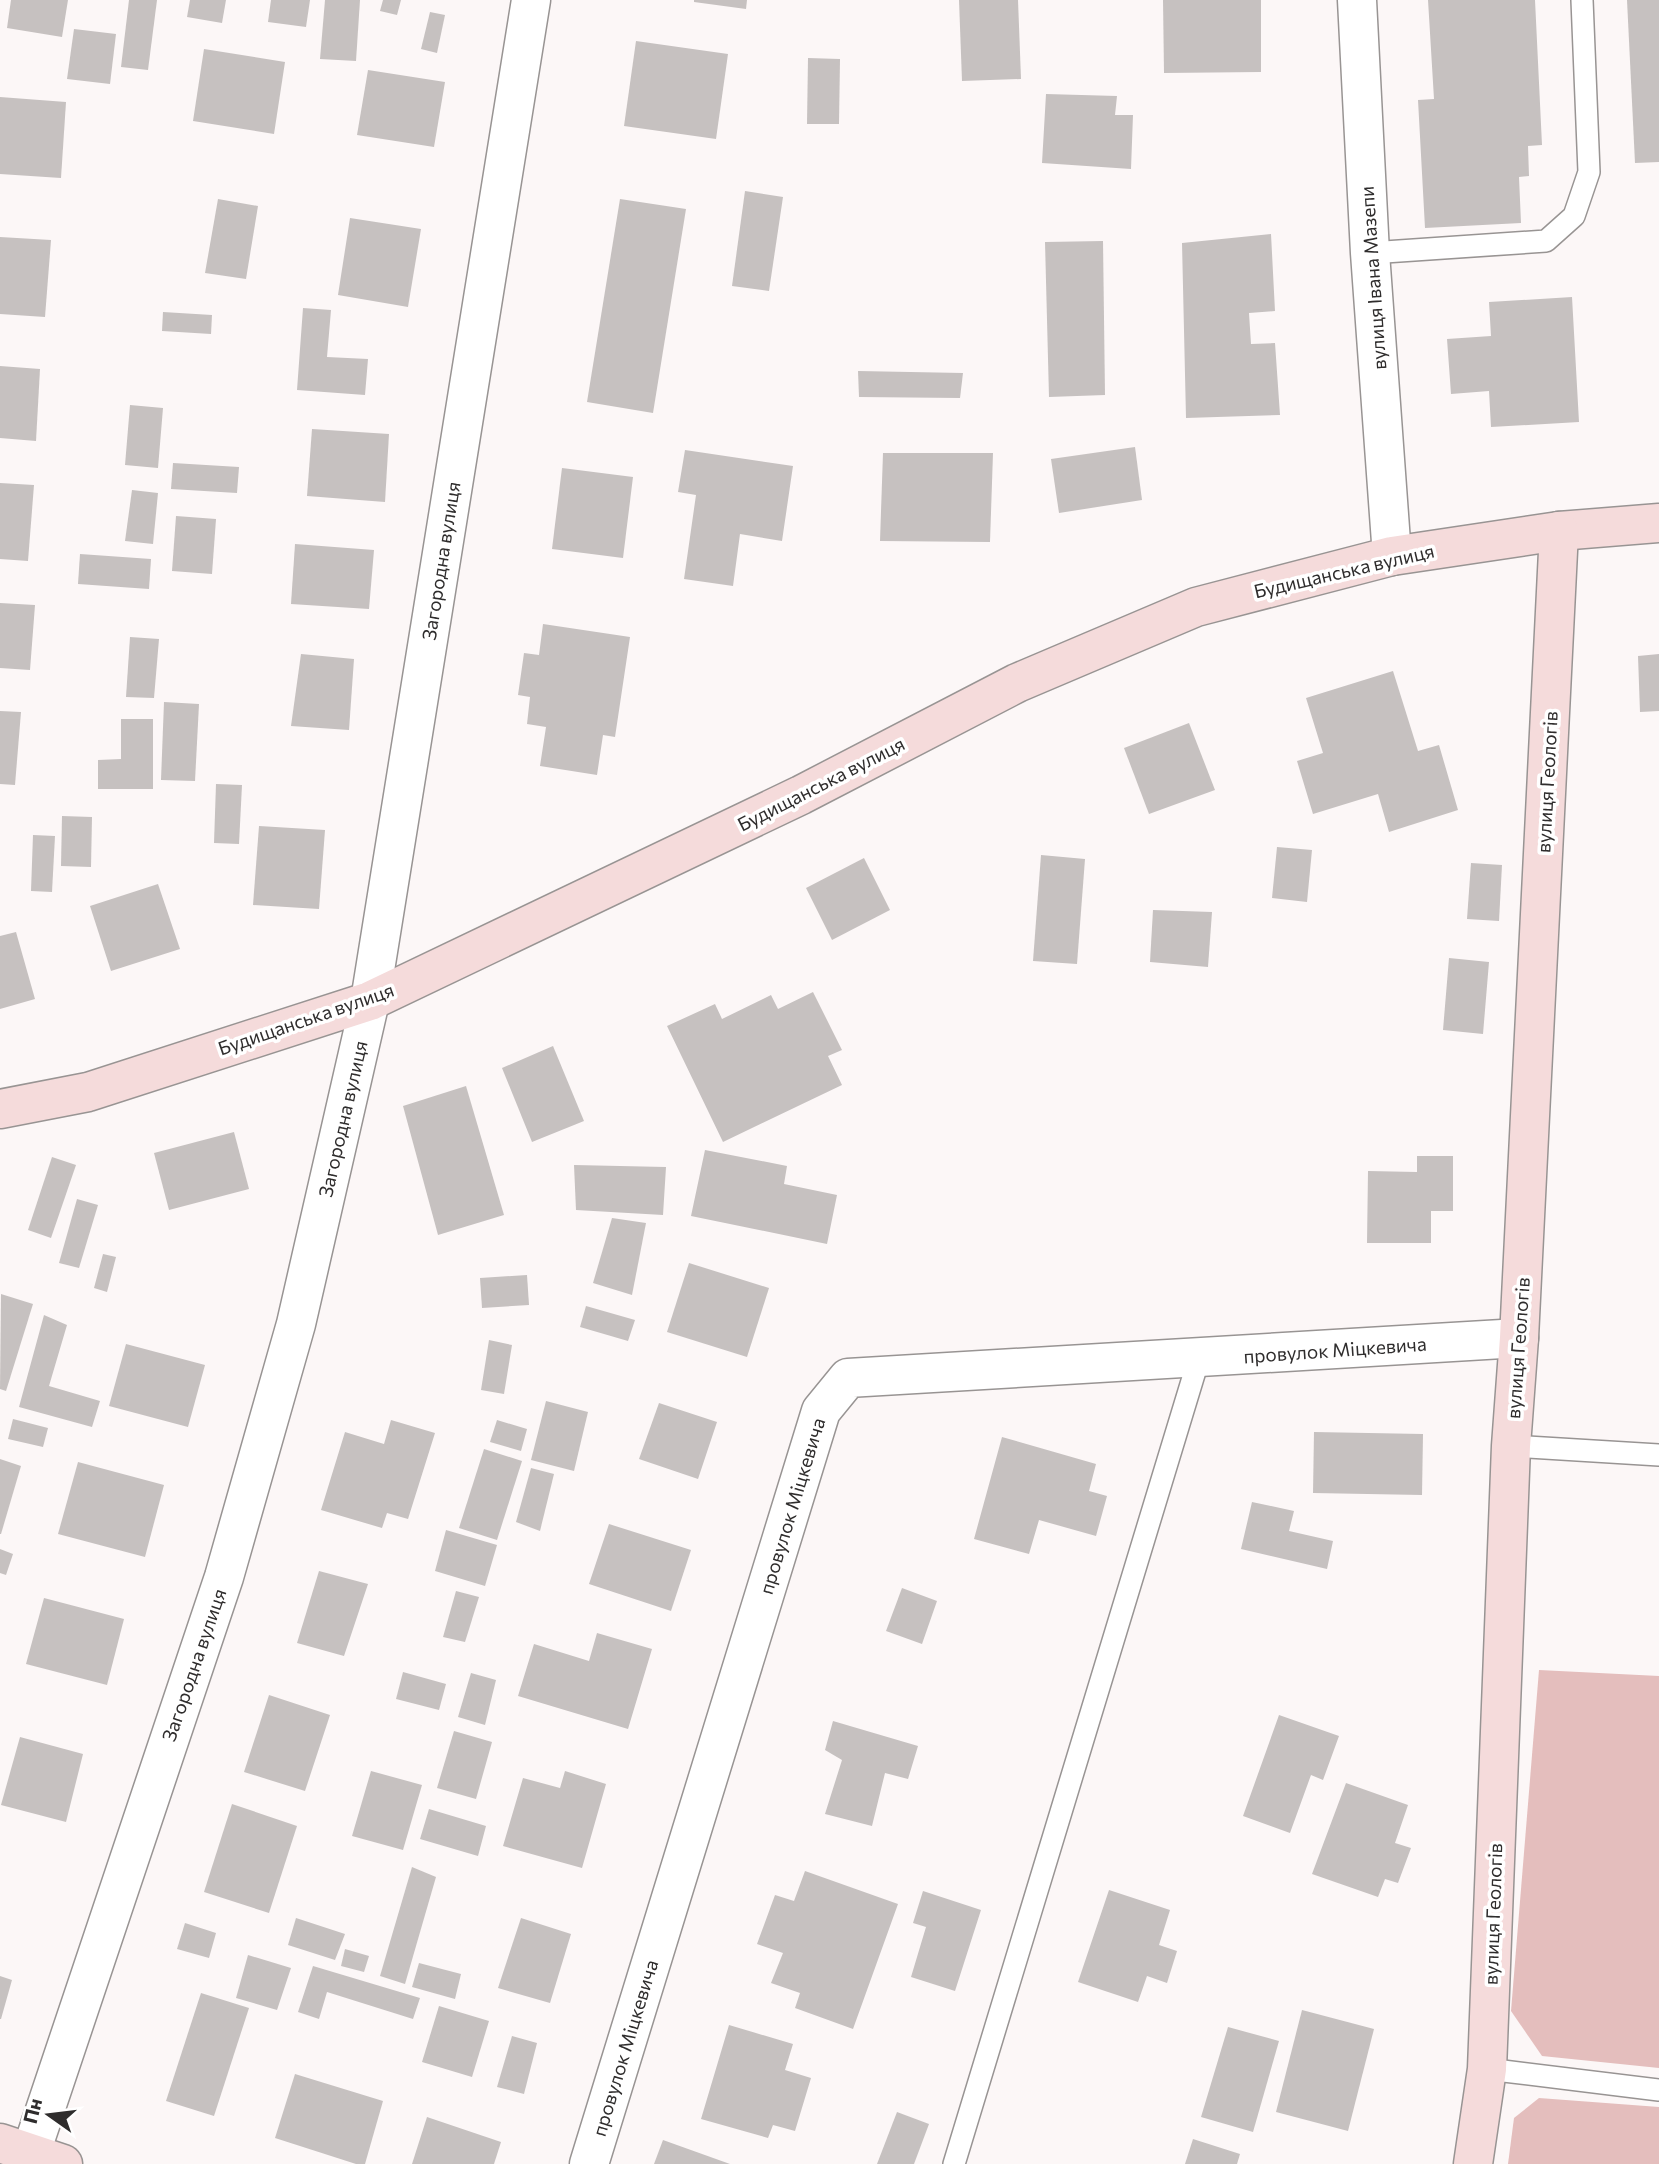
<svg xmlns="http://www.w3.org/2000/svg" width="1659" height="2164" viewBox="0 0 1659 2164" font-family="Commissioner,sans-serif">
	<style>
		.green { fill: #e4bebd }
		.building { fill: #c6c1c0 }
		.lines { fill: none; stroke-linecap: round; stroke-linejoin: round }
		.lane-casing { stroke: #989493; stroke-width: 24 }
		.street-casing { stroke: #989493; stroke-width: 41 }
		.secondary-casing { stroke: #989493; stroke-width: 41 }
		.lane { stroke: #fff; stroke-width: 21 }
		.street { stroke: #fff; stroke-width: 38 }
		.secondary { stroke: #f5dbdb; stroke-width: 38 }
		.labels { text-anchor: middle; stroke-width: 7; stroke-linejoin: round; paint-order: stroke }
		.street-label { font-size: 19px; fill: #2f2d2d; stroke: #fff }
	</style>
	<rect width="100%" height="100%" fill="#fcf7f7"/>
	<g class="green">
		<polygon points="1539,1670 1659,1676 1659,2068 1542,2056 1511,2011"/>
		<polygon points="1539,2098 1659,2107 1659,2164 1508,2164 1514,2118"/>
	</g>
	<g class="building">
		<polygon points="11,0 68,0 62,37 7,28"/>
		<polygon points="129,0 157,0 148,70 121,67"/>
		<polygon points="190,0 226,0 222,23 187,17"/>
		<polygon points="271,0 310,0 306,27 268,22"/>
		<polygon points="325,0 360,0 356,61 320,59"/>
		<polygon points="383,0 401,0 397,15 380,11"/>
		<polygon points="694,0 747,0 746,9 694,2"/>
		<polygon points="959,0 1018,0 1021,79 962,81"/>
		<polygon points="1163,0 1261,0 1261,72 1164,73"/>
		<polygon points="1428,0 1535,0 1542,145 1528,146 1529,176 1519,177 1521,223 1425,228 1418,100 1434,99"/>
		<polygon points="1627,0 1659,0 1659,162 1635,163"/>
		<polygon points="430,12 445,15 437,53 421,49"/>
		<polygon points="74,29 116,34 110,84 67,79"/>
		<polygon points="636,41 728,54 716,139 624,126"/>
		<polygon points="204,49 285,62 274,134 193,121"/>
		<polygon points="808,58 840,59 839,124 807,124"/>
		<polygon points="368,70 445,82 434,147 357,135"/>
		<polygon points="1046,94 1117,96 1115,115 1133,115 1131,169 1042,163"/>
		<polygon points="0,97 66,102 61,178 0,174"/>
		<polygon points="745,191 783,197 769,291 732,286"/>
		<polygon points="218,199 258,206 246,279 205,273"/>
		<polygon points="620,199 686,209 653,413 587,402"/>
		<polygon points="350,218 421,229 408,307 338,295"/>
		<polygon points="1271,234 1275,311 1249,313 1251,344 1275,343 1280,415 1186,418 1182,243"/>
		<polygon points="0,237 51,240 45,317 0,314"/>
		<polygon points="1103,241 1105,395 1049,397 1045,242"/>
		<polygon points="1572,297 1579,422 1491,427 1489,391 1451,394 1447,339 1491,336 1489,302"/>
		<polygon points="303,308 331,310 327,357 368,359 365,395 297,390"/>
		<polygon points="163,312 212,315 211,334 162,331"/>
		<polygon points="0,366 40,369 36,441 0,438"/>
		<polygon points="858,371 963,373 960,398 859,397"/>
		<polygon points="130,405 163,408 158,468 125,465"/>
		<polygon points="312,429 389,434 385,502 307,496"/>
		<polygon points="1135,447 1142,500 1059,513 1051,459"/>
		<polygon points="685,450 793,466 782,541 740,534 733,586 684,579 696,495 678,492"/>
		<polygon points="883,453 993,453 990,542 880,541"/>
		<polygon points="173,463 239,467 237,493 171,489"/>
		<polygon points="562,468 633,477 623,558 552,549"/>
		<polygon points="0,483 34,485 28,561 0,559"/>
		<polygon points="132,490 158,493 153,544 125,541"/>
		<polygon points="176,516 216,519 212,574 172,571"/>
		<polygon points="295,544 374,550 369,609 291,604"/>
		<polygon points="80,554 151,559 149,589 78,584"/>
		<polygon points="0,603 35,605 30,670 0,668"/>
		<polygon points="543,624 630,637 615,737 603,735 597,775 540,766 546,727 527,724 530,697 518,695 524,653 539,655"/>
		<polygon points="130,637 159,639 154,698 126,697"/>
		<polygon points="301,654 354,659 349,730 291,726"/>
		<polygon points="1659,654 1659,711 1640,712 1638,656"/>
		<polygon points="1393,671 1418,751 1439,745 1458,810 1389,832 1378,794 1313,814 1297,761 1323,753 1306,698"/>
		<polygon points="164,702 199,704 195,781 161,780"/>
		<polygon points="0,711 21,712 15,785 0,784"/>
		<polygon points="121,719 153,719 153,789 98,789 98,760 121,759"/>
		<polygon points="1189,723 1215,790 1149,814 1124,748"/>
		<polygon points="216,784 242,785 239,844 214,843"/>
		<polygon points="62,816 92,817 91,867 61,866"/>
		<polygon points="259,826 325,830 319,909 253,905"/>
		<polygon points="33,835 55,836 52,892 31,891"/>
		<polygon points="1277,847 1312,850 1307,902 1272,898"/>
		<polygon points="1041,855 1085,859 1077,964 1033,961"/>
		<polygon points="864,858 890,910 832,940 806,888"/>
		<polygon points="1471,863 1502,865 1499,921 1467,919"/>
		<polygon points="158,884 180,949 111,971 90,906"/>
		<polygon points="1153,910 1212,912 1208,967 1150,962"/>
		<polygon points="16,932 35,999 0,1009 0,936"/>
		<polygon points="1449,958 1489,962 1483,1034 1443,1030"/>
		<polygon points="813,992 842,1050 828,1056 842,1085 723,1142 667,1026 715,1004 722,1019 771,995 778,1009"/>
		<polygon points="553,1046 584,1121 532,1142 502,1068"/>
		<polygon points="466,1086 504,1215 438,1235 403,1106"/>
		<polygon points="234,1132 249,1189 169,1210 154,1153"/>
		<polygon points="705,1150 787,1166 784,1184 837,1195 827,1244 691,1216"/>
		<polygon points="1417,1156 1453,1156 1453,1211 1431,1211 1431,1243 1367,1243 1368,1171 1417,1172"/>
		<polygon points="52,1157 76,1165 51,1238 28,1230"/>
		<polygon points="574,1165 666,1167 663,1215 576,1210"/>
		<polygon points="77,1199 98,1205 79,1268 59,1263"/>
		<polygon points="612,1218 646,1223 632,1295 593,1283"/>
		<polygon points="103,1254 116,1257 107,1292 94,1288"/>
		<polygon points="689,1263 769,1288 747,1357 667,1332"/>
		<polygon points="527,1275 529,1305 482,1308 480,1278"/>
		<polygon points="1,1294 33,1304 6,1391 0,1389"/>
		<polygon points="586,1306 635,1320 628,1341 580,1327"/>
		<polygon points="44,1315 67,1325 49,1386 100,1401 92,1427 19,1407"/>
		<polygon points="489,1340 512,1345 504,1394 481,1390"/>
		<polygon points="126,1344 205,1365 188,1427 109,1406"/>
		<polygon points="546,1401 588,1412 574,1471 531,1460"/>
		<polygon points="659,1403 717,1422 698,1479 639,1459"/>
		<polygon points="13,1419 48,1428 43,1447 8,1439"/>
		<polygon points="391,1420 435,1433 408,1519 387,1513 382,1528 321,1510 345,1432 384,1444"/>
		<polygon points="497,1420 527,1429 521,1451 490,1442"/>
		<polygon points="1314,1432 1423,1434 1422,1495 1313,1493"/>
		<polygon points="1002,1437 1096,1464 1089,1491 1107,1496 1096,1536 1039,1520 1029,1554 974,1539"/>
		<polygon points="484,1449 522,1461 497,1540 459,1528"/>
		<polygon points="0,1459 21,1466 1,1534 0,1534"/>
		<polygon points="78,1462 164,1485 145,1557 58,1534"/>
		<polygon points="531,1468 554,1474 540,1531 516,1522"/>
		<polygon points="1252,1502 1294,1511 1289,1531 1333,1541 1327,1569 1241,1549"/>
		<polygon points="609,1524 691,1550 671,1611 589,1584"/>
		<polygon points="446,1530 497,1545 485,1586 435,1571"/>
		<polygon points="0,1549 13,1554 6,1575 0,1573"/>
		<polygon points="319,1571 368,1584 344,1656 297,1643"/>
		<polygon points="902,1588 937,1601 922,1644 886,1631"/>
		<polygon points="456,1591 479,1597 465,1642 443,1637"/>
		<polygon points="44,1598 124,1619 107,1685 26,1664"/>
		<polygon points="597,1633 652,1649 628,1729 518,1696 534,1644 589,1661"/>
		<polygon points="403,1672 446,1684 439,1710 396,1699"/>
		<polygon points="471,1673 496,1680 485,1725 458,1717"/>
		<polygon points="269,1695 330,1715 305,1791 244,1772"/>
		<polygon points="1279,1715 1339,1736 1323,1780 1311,1775 1290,1833 1243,1816"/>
		<polygon points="833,1721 918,1746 908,1779 885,1773 872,1826 825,1814 842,1760 825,1750"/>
		<polygon points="454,1731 492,1742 476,1799 437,1788"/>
		<polygon points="20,1737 83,1754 66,1822 1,1805"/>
		<polygon points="371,1771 422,1785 403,1850 352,1836"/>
		<polygon points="565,1771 606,1784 582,1868 503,1846 523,1778 560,1788"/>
		<polygon points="1346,1783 1408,1805 1395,1843 1411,1848 1398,1883 1385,1879 1378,1897 1312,1874"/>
		<polygon points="232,1804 297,1826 269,1913 204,1892"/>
		<polygon points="429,1809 486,1826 478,1856 420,1839"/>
		<polygon points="412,1867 436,1877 405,1984 380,1976"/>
		<polygon points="805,1871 898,1904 853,2029 795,2008 800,1993 771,1983 783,1953 757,1944 775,1895 794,1901"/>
		<polygon points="1109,1890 1170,1910 1159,1945 1177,1951 1167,1983 1147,1976 1138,2002 1078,1982"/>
		<polygon points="923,1891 981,1910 955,1991 911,1977 926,1927 913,1923"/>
		<polygon points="296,1918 345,1934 335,1960 288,1945"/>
		<polygon points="521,1918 571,1934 550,2003 498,1988"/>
		<polygon points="185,1923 216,1933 209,1958 177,1949"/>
		<polygon points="345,1949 369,1956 364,1972 341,1966"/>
		<polygon points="248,1955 291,1968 277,2010 236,1998"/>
		<polygon points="419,1963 461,1974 455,1999 412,1987"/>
		<polygon points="313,1966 420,1998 413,2019 327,1992 319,2019 298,2012"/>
		<polygon points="0,1976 12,1980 1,2019 0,2019"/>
		<polygon points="201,1993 249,2008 214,2116 166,2101"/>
		<polygon points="439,2006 489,2021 472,2077 422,2062"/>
		<polygon points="1302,2010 1374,2029 1348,2131 1276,2112"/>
		<polygon points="729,2025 793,2044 785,2070 811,2078 795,2131 773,2125 768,2138 701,2119"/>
		<polygon points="1228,2027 1279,2041 1253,2132 1201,2117"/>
		<polygon points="512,2036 537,2043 524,2094 497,2087"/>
		<polygon points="295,2074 383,2101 365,2164 356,2164 275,2138"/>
		<polygon points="897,2112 929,2124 914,2164 877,2164"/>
		<polygon points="427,2117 501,2142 494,2164 412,2164"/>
		<polygon points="1193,2139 1240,2154 1237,2164 1185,2164"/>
		<polygon points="663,2140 730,2164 654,2164"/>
	</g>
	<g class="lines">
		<defs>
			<g id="lane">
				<polyline points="1370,253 1546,241 1574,216 1589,172 1582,0"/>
				<polyline points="1511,1446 1659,1455"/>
				<polyline points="1487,2069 1659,2090"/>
				<polyline points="954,2164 1199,1358"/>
			</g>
			<g id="street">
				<polyline points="1357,0 1370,253 1392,556"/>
				<polyline points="27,2164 224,1577 296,1324 370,1001 531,0"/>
				<polyline points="589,2164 821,1411 848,1378 1519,1338"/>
			</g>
			<g id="secondary">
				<polyline points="0,1109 88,1092 370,1001 801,795 1017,683 1196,607 1392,556 1559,531 1659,523"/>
				<polyline points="0,2143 63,2164"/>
				<polyline points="1473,2164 1487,2069 1511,1446 1519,1338 1559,531"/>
			</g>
		</defs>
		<use href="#lane" class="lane-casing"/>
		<use href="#street" class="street-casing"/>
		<use href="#secondary" class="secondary-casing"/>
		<use href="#lane" class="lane"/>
		<use href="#street" class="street"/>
		<use href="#secondary" class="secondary"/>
	</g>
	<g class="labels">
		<g class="street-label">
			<text transform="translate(1373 278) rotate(-94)" y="7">вулиця Івана Мазепи</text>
			<text transform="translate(441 561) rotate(-81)" y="7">Загородна вулиця</text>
			<text transform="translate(1344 571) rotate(-13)" y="7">Будищанська вулиця</text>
			<text transform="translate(1547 782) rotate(-87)" y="7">вулиця Геологів</text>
			<text transform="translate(821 784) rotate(-27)" y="7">Будищанська вулиця</text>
			<text transform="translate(306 1019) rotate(-19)" y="7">Будищанська вулиця</text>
			<text transform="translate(343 1119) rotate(-77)" y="7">Загородна вулиця</text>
			<text transform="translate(1518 1348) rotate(-86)" y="7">вулиця Геологів</text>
			<text transform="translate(1335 1350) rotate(-4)" y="7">провулок Міцкевича</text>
			<text transform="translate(792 1506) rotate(-73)" y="7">провулок Міцкевича</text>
			<text transform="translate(194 1665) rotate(-71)" y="7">Загородна вулиця</text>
			<text transform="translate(1493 1914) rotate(-88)" y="7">вулиця Геологів</text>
			<text transform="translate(625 2048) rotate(-73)" y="7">провулок Міцкевича</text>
		</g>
	</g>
	<g transform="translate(49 2115) rotate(284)" stroke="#ffffff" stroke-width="5" paint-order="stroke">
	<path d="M0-5L12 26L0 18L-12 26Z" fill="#2f2d2d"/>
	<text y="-10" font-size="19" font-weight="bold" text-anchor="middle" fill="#2f2d2d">Пн</text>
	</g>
</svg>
